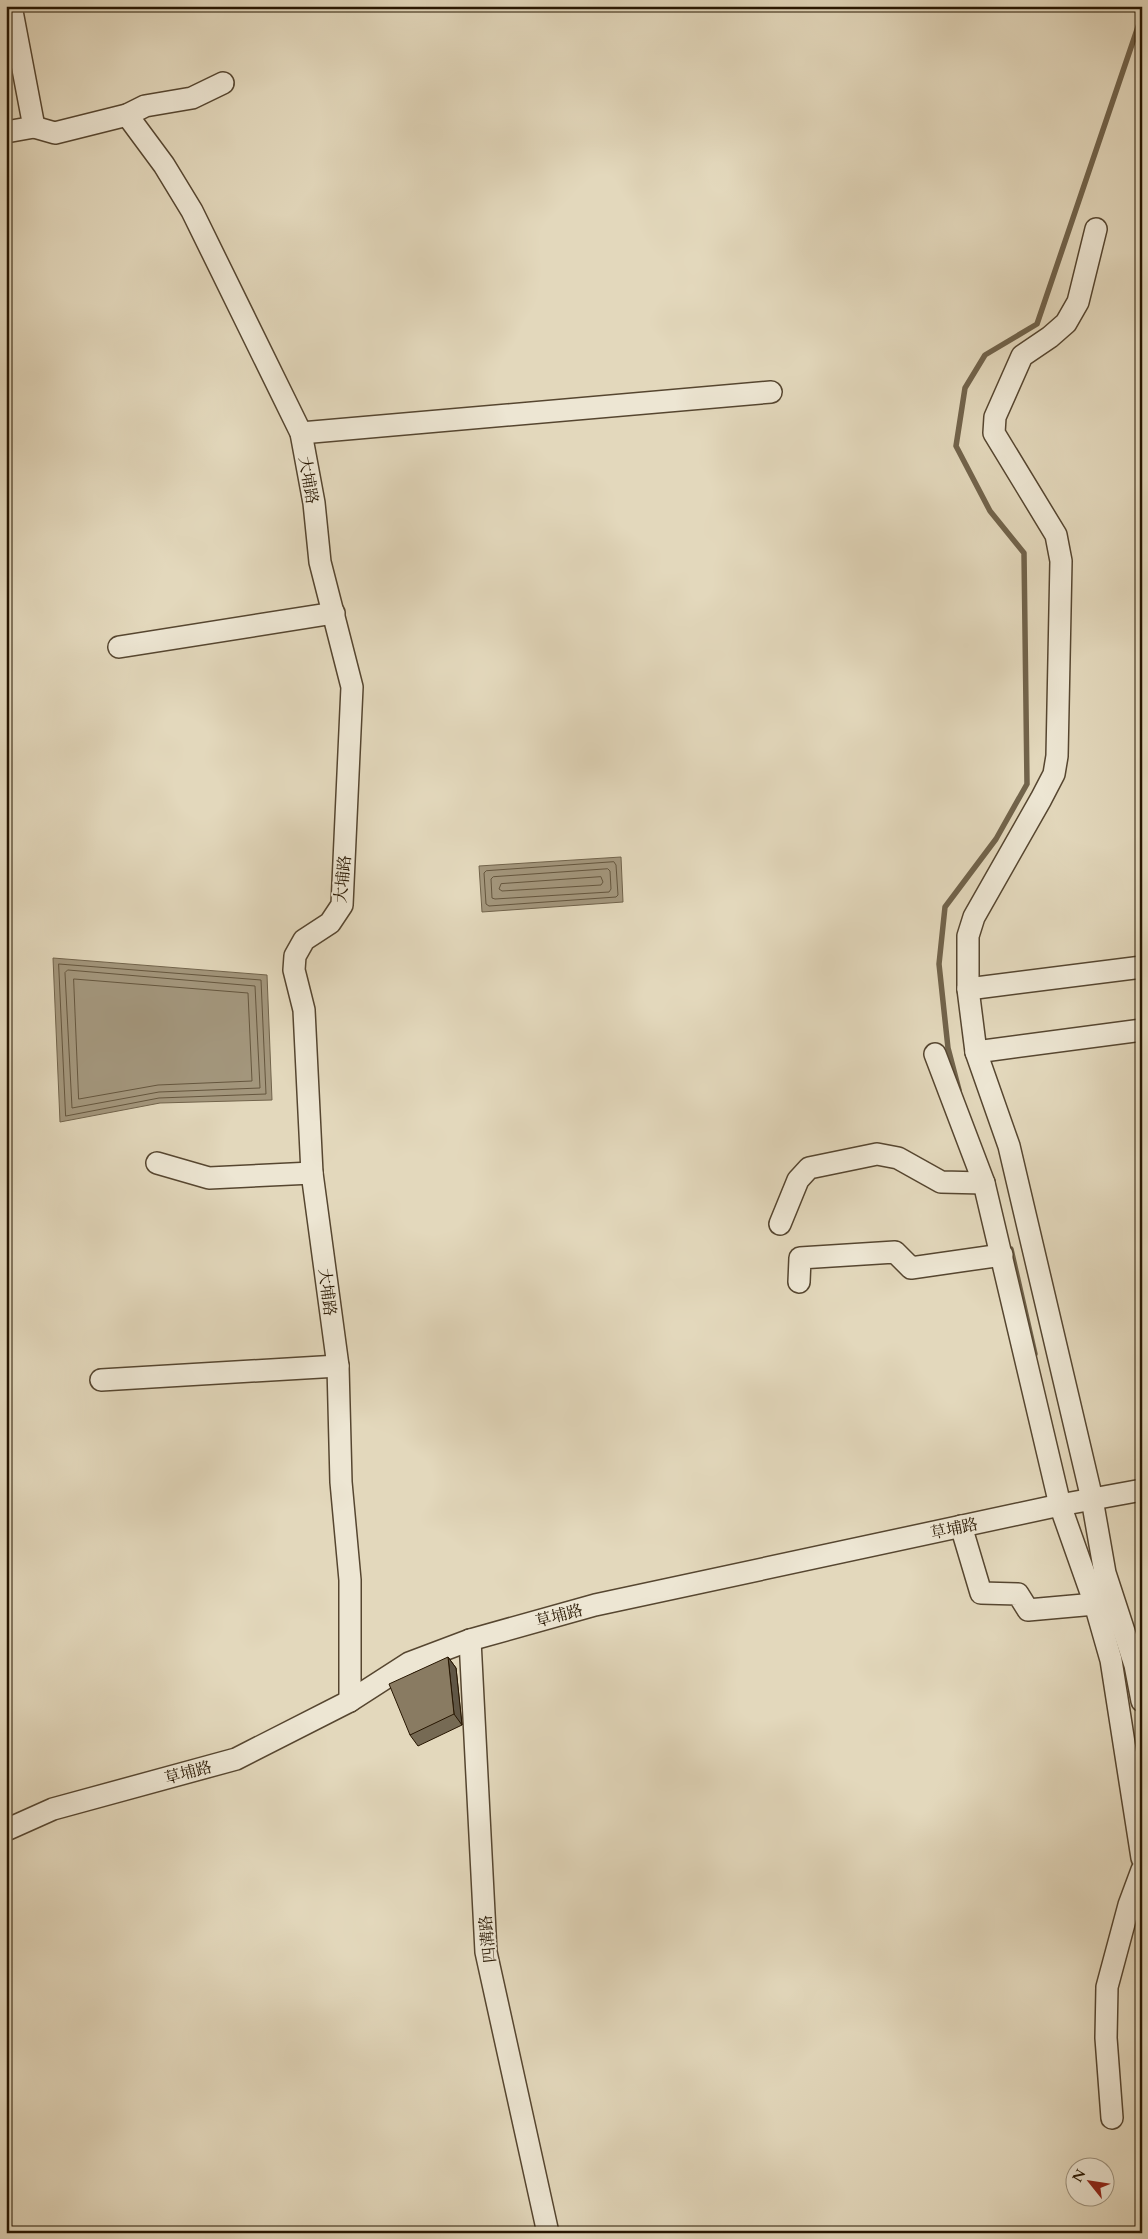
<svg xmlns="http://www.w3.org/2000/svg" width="1148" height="2239" viewBox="0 0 1148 2239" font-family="Cardo,'Noto Serif TC',serif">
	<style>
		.water { fill: #a3967c; stroke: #71634b }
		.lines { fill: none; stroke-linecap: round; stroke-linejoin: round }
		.shore { stroke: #65563e; stroke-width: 1 }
		.stream { stroke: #71634b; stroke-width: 5.5 }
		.minor-casing { stroke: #564630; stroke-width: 24 }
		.minor { stroke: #ede6d3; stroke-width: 21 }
		.wall { fill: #766a54; stroke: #271601 }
		.shaded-wall { fill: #605645; stroke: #271601 }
		.building { fill: #897b62; stroke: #271601 }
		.labels { text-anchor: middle; stroke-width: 4; stroke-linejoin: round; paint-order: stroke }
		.street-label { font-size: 16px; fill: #271601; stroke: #ede6d3 }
	</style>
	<rect width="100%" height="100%" fill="#e3d8bc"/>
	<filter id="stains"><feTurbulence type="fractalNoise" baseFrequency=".004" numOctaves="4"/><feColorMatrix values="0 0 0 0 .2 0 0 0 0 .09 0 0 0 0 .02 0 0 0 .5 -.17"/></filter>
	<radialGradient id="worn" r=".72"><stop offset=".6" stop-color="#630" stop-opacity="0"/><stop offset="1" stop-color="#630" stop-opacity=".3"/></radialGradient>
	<g class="water">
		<polygon points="621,857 623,902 482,912 479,866"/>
		<polygon points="53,958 267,975 272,1100 160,1103 60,1122"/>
	</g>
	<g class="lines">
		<g class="shore">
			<polygon points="614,862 616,865 618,895 616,897 489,906 486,904 484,873 486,871"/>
			<polygon points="608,869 610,871 611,889 609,892 495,899 492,898 491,879 493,877"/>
			<polygon points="601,877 603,882 601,885 502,891 499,889 501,884"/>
			<polygon points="59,964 261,980 266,1094 159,1098 66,1116"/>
			<polygon points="68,970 255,986 260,1088 159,1092 72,1108 65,973"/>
			<polygon points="74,979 248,993 252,1081 158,1085 79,1099"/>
		</g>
		<g class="stream">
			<polyline points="959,1090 948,1048 939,964 945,907 996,839 1027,784 1024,553 990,511 956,446 965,388 985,355 1037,324 1142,15"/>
			<polyline points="1011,1249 1035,1354"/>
		</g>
		<defs>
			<g id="minor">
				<polyline points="127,115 164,165 192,211 301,433 314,503 320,562 352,687 342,905 330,923 304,940 295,956 294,970 304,1010 312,1173 338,1366 341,1482 350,1580 350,1701"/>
				<polyline points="34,127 55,133 127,115 145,106 192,98 223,83"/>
				<polyline points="6,132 34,127 11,6"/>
				<polyline points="1096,229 1078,302 1066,323 1050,337 1022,356 995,417 994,433 1056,535 1061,561 1057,756 1054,774 1041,799 974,917 968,936 968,989 976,1052 1009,1146 1092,1499 1105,1573 1135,1665 1142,1701"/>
				<polyline points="301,433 771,392"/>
				<polyline points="119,647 334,613"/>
				<polyline points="968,989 1142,967"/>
				<polyline points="976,1052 1142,1030"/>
				<polyline points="935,1054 984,1183 1060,1505 1095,1604 1111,1660 1142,1858"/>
				<polyline points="157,1163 209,1178 312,1173"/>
				<polyline points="780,1224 798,1180 809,1168 877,1154 898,1158 941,1182 984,1183"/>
				<polyline points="799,1282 800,1258 895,1252 911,1268 1002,1255"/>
				<polyline points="101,1380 338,1366"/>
				<polyline points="961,1526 981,1593 1018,1594 1028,1610 1095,1604"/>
				<polyline points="470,1640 486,1952 548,2233"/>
				<polyline points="6,1830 53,1809 236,1759 350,1701 409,1663 470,1640 595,1605 1060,1505 1142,1490"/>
				<polyline points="1112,2118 1106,2038 1107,1987 1129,1905 1142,1870"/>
			</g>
		</defs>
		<use href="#minor" class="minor-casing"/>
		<use href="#minor" class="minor"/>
	</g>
	<polygon class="wall" points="448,1657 456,1668 462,1725 418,1746 410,1735"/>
	<polygon class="shaded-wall" points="448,1657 456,1668 462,1725 454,1714"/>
	<polygon class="building" points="448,1657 454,1714 410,1735 389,1684"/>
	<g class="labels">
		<g class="street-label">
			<text transform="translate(309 480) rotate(80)" y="6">大埔路</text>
			<text transform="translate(342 879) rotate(-84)" y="6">大埔路</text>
			<text transform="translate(328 1292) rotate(83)" y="6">大埔路</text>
			<text transform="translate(954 1528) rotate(-12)" y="6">草埔路</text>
			<text transform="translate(559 1615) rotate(-15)" y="6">草埔路</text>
			<text transform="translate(188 1772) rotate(-15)" y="6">草埔路</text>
			<text transform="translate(487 1939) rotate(-96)" y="6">四溝路</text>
		</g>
	</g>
	<rect width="1148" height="2239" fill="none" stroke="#e3d8bc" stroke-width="25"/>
	<rect x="8" y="8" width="1133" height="2224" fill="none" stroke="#271601" stroke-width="2.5"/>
	<rect x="12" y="12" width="1123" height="2214" fill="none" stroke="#271601"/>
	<g transform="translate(1090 2182) rotate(300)"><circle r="24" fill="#ede6d3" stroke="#9e937f"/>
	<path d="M0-4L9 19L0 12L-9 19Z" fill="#8f2418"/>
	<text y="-8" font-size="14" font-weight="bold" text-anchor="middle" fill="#271601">N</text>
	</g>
	<rect width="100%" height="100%" filter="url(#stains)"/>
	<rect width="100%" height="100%" fill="url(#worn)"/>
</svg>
